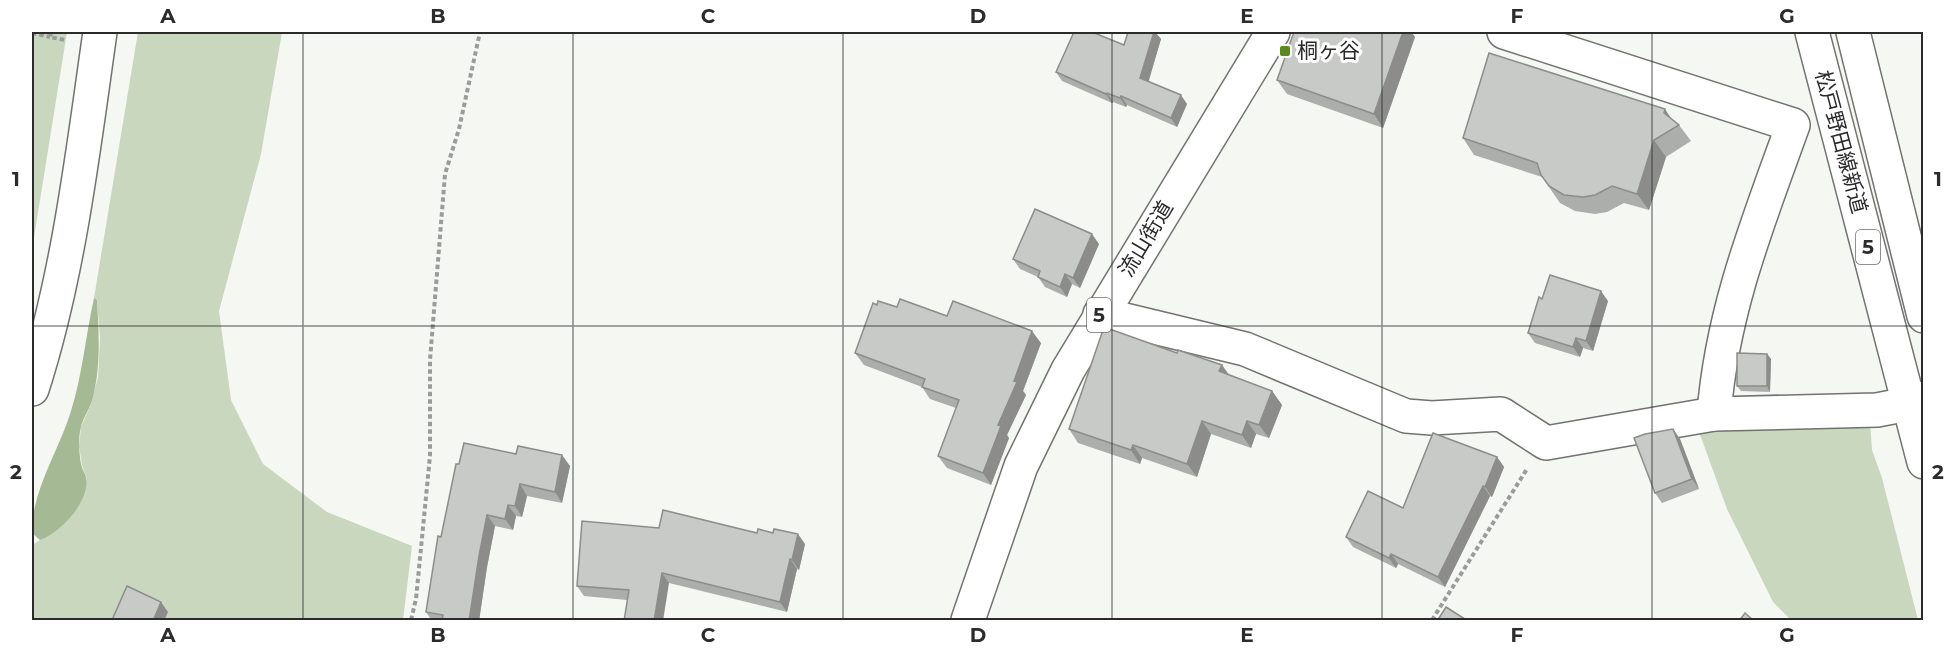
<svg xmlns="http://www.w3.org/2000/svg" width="1955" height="652" viewBox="0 0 1955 652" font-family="Montserrat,'Noto Sans JP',sans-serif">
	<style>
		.green { fill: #c9d7be }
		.water { fill: #a5ba94 }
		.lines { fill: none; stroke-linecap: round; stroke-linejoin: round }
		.minor-casing { stroke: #717370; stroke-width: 36 }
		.major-casing { stroke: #717370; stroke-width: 36 }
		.path { stroke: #9b9c9a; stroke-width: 4; stroke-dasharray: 4.5 3; stroke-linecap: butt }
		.minor { stroke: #fff; stroke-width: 33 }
		.major { stroke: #fff; stroke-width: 33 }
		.wall { fill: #acaeab }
		.shaded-wall { fill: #8c8d8b }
		.building { fill: #c8cac7; stroke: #8c8d8b; stroke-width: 1.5 }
		.grid { fill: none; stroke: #2a2b2a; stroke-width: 1.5; stroke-opacity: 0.55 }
		.poi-dot { fill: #5a8a1f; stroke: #fff; stroke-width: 2 }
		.labels { text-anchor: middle; stroke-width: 6; stroke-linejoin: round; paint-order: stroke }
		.shield { fill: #fff; stroke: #6a6b6a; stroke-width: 1.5 }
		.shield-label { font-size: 20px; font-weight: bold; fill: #2a2b2a }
		.poi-label { font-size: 21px; fill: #2a2b2a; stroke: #fff; text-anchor: start }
		.street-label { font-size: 21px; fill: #2a2b2a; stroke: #fff }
		.neatline { fill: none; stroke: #2a2b2a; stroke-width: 2 }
		.grid-label { font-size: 20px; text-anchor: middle; font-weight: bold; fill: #2a2b2a }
	</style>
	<rect width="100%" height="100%" fill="#f5f7f3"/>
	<g class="green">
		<polygon points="32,32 67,32 32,250"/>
		<polygon points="138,32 282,32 261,154 219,311 231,400 263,464 327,512 412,546 403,620 32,620 32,545 40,540 87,479 82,465 79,446 81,427 91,404 98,377 100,338 97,300 94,298"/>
		<polygon points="1870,420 1872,450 1882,478 1918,620 1791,620 1773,602 1727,509 1698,429"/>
	</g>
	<path class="water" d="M94 298 97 300C99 334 101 368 92 401 89 410 83 418 81 427 78 438 79 453 81 464 82 469 85 473 86 477 91 501 60 533 40 540L32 533C31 491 59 451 71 411 82 377 86 334 94 298Z"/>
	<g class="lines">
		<defs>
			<g id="minor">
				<path d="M1504 32 1793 125C1758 222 1722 311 1714 414"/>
				<polyline points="1100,314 1245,349 1406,416 1432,418 1501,414 1546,443 1714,414 1877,410 1908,404 1924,398"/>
				<path d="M32 389C69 274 83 151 100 32"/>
			</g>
			<g id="major">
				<polyline points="1812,32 1924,462"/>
				<polyline points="1853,32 1924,316"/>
				<polyline points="968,620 1021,466 1068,370 1273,32"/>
			</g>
		</defs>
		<use href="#minor" class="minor-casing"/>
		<use href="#major" class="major-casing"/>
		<g class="path">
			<polyline points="51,32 50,37 65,40"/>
			<polyline points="32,33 50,37"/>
			<polyline points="411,620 416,599 430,456 430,360 445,174 459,129 480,32"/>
			<polyline points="1432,620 1527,469"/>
		</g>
		<use href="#minor" class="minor"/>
		<use href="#major" class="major"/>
	</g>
	<g class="wall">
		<polygon points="1128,32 1155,32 1161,39 1148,81 1187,104 1177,127 1127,105 1126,107 1113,102 1112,103 1062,81 1056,72 1124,45"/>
		<polygon points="1294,32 1411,32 1415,37 1383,128 1287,94 1277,80"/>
		<polygon points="1672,119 1679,125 1691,141 1666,157 1649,210 1624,203 1607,212 1595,214 1575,211 1560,203 1542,177 1474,155 1463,138"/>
		<polygon points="1099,244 1080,288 1072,284 1067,297 1045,287 1038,277 1020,269 1013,259"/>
		<polygon points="1542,299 1608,301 1593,351 1583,348 1580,357 1535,343 1528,333"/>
		<polygon points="877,305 947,316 1041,343 1023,391 1026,395 1007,435 1009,438 991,485 947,468 938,456 956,408 930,399 922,387 864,365 855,353"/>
		<polygon points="1767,354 1771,359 1770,392 1741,391 1737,386"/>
		<polygon points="1222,365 1229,375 1272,391 1282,405 1269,438 1256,434 1251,448 1211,434 1197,477 1142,458 1140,464 1078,443 1069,429"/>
		<polygon points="1673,429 1680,439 1699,489 1662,503 1655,493"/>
		<polygon points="516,454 570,466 562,503 527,496 522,517 516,516 513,530 495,526 487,567 479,621 432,621 426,612 441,537 459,464"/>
		<polygon points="1497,457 1504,467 1492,497 1490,496 1445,587 1398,564 1396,568 1353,547 1346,537 1403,508"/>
		<polygon points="659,528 773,533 805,544 799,570 797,569 787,612 669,583 627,600 584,596 577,586"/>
	</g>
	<g class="shaded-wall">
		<polygon points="1154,32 1155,32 1161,39 1147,87 1140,78"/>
		<polygon points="1403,32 1411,32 1415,37 1383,128 1374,114"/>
		<polygon points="1107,93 1113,102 1112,103 1106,94"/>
		<polygon points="1181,95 1187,104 1177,127 1171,118"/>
		<polygon points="1121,96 1127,105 1126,107 1120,98"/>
		<polygon points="1665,109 1676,126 1664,113"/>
		<polygon points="1654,140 1666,157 1649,210 1637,194"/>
		<polygon points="1092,234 1099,244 1080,288 1073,278"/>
		<polygon points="1065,274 1072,284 1067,297 1060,287"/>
		<polygon points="1601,291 1608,301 1593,351 1586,341"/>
		<polygon points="1032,331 1041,343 1023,391 1026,395 1007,435 1009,438 991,485 983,473 998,425"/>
		<polygon points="1576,338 1583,348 1580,357 1573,347"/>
		<polygon points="1767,354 1771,359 1770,392 1767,386"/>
		<polygon points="1222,365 1231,378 1219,371"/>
		<polygon points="1272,391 1282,405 1269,438 1259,425"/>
		<polygon points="1202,421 1211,434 1197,477 1187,464"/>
		<polygon points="1247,421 1256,434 1251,448 1242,435"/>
		<polygon points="1673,429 1680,439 1699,489 1692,479"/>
		<polygon points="1133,445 1142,458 1140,464 1131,450"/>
		<polygon points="562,455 570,466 562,503 555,492"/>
		<polygon points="1497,457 1504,467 1492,497 1485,487"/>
		<polygon points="520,484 527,496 522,517 515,506"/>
		<polygon points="1483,486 1490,496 1445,587 1438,577"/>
		<polygon points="508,505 516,516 513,530 505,519"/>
		<polygon points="487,515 495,526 487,567 479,621 469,621 479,556"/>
		<polygon points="798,534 805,544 799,570 792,560"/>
		<polygon points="1391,554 1398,564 1396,568 1389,558"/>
		<polygon points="790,559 797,569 787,612 780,602"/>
		<polygon points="662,573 669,583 663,621 654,621"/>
		<polygon points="161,602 168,612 164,621 153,621"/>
	</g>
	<g class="building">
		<polygon points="1074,32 1092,32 1124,45 1128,32 1154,32 1140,78 1181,95 1171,118 1121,96 1120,98 1107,93 1106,94 1056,72"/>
		<polygon points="1294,32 1403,32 1374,114 1277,80"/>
		<polygon points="1489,53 1665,109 1664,113 1679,125 1654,140 1637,194 1612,186 1595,195 1583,197 1564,195 1549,186 1541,175 1537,163 1463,138"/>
		<polygon points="1035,209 1092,234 1073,278 1065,274 1060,287 1038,277 1040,271 1013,259"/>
		<polygon points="1550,275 1601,291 1586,341 1576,338 1573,347 1528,333 1539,297 1542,299"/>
		<polygon points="900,299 947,316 953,301 1032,331 1014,381 1017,382 998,425 1001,426 983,473 938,456 959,400 922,387 925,379 855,353 873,303 877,305 878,301 897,307"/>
		<polygon points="1104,327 1177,353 1178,350 1222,365 1219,371 1272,391 1259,425 1247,421 1242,435 1202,421 1187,464 1133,445 1131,450 1069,429"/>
		<polygon points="1737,353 1767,354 1767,386 1737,386"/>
		<polygon points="1673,429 1692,479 1655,493 1634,438 1645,434"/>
		<polygon points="1433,433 1497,457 1485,487 1483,486 1438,577 1391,554 1389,558 1346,537 1368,491 1403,508"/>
		<polygon points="464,443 516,454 518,446 562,455 555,492 520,484 515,506 508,505 505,519 487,515 479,556 469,621 442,621 443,615 426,612 438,536 441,537 456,464 459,464"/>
		<polygon points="663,510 757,533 758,529 773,533 774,529 798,534 792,560 790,559 780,602 662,573 654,621 624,621 629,590 577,586 582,521 659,528"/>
		<polygon points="127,586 161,602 153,621 114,621 112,620"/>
		<polygon points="1446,607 1468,621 1437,621"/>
		<polygon points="1745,613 1754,621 1739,621"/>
	</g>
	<path class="grid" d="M303 32V620M573 32V620M843 32V620M1112 32V620M1382 32V620M1652 32V620M32 326H1924"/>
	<rect class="poi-dot" x="1279" y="45" width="12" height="12" rx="3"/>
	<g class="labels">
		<g class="shield">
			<rect x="1856" y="230" width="24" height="34" rx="4.5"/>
			<rect x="1087" y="298" width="24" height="34" rx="4.5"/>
		</g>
		<g class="shield-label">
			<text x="1868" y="254">5</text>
			<text x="1099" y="322">5</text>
		</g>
		<g class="poi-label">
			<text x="1297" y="58">桐ヶ谷</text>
		</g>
		<g class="street-label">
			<text transform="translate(1841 142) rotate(75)" y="7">松戸野田線新道</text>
			<text transform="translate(1146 239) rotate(-59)" y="7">流山街道</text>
		</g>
	</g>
	<rect width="1955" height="652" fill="none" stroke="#ffffff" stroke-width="66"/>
	<rect x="33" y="33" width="1889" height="586" class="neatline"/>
	<g class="grid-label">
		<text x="168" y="23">A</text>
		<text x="438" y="23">B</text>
		<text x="708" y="23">C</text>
		<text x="978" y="23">D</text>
		<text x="1247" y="23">E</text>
		<text x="1517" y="23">F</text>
		<text x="1787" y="23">G</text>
		<text x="16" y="186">1</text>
		<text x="1938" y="186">1</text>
		<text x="16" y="479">2</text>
		<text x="1938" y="479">2</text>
		<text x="168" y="642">A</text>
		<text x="438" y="642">B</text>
		<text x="708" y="642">C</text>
		<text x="978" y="642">D</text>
		<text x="1247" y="642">E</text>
		<text x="1517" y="642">F</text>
		<text x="1787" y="642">G</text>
	</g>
</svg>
